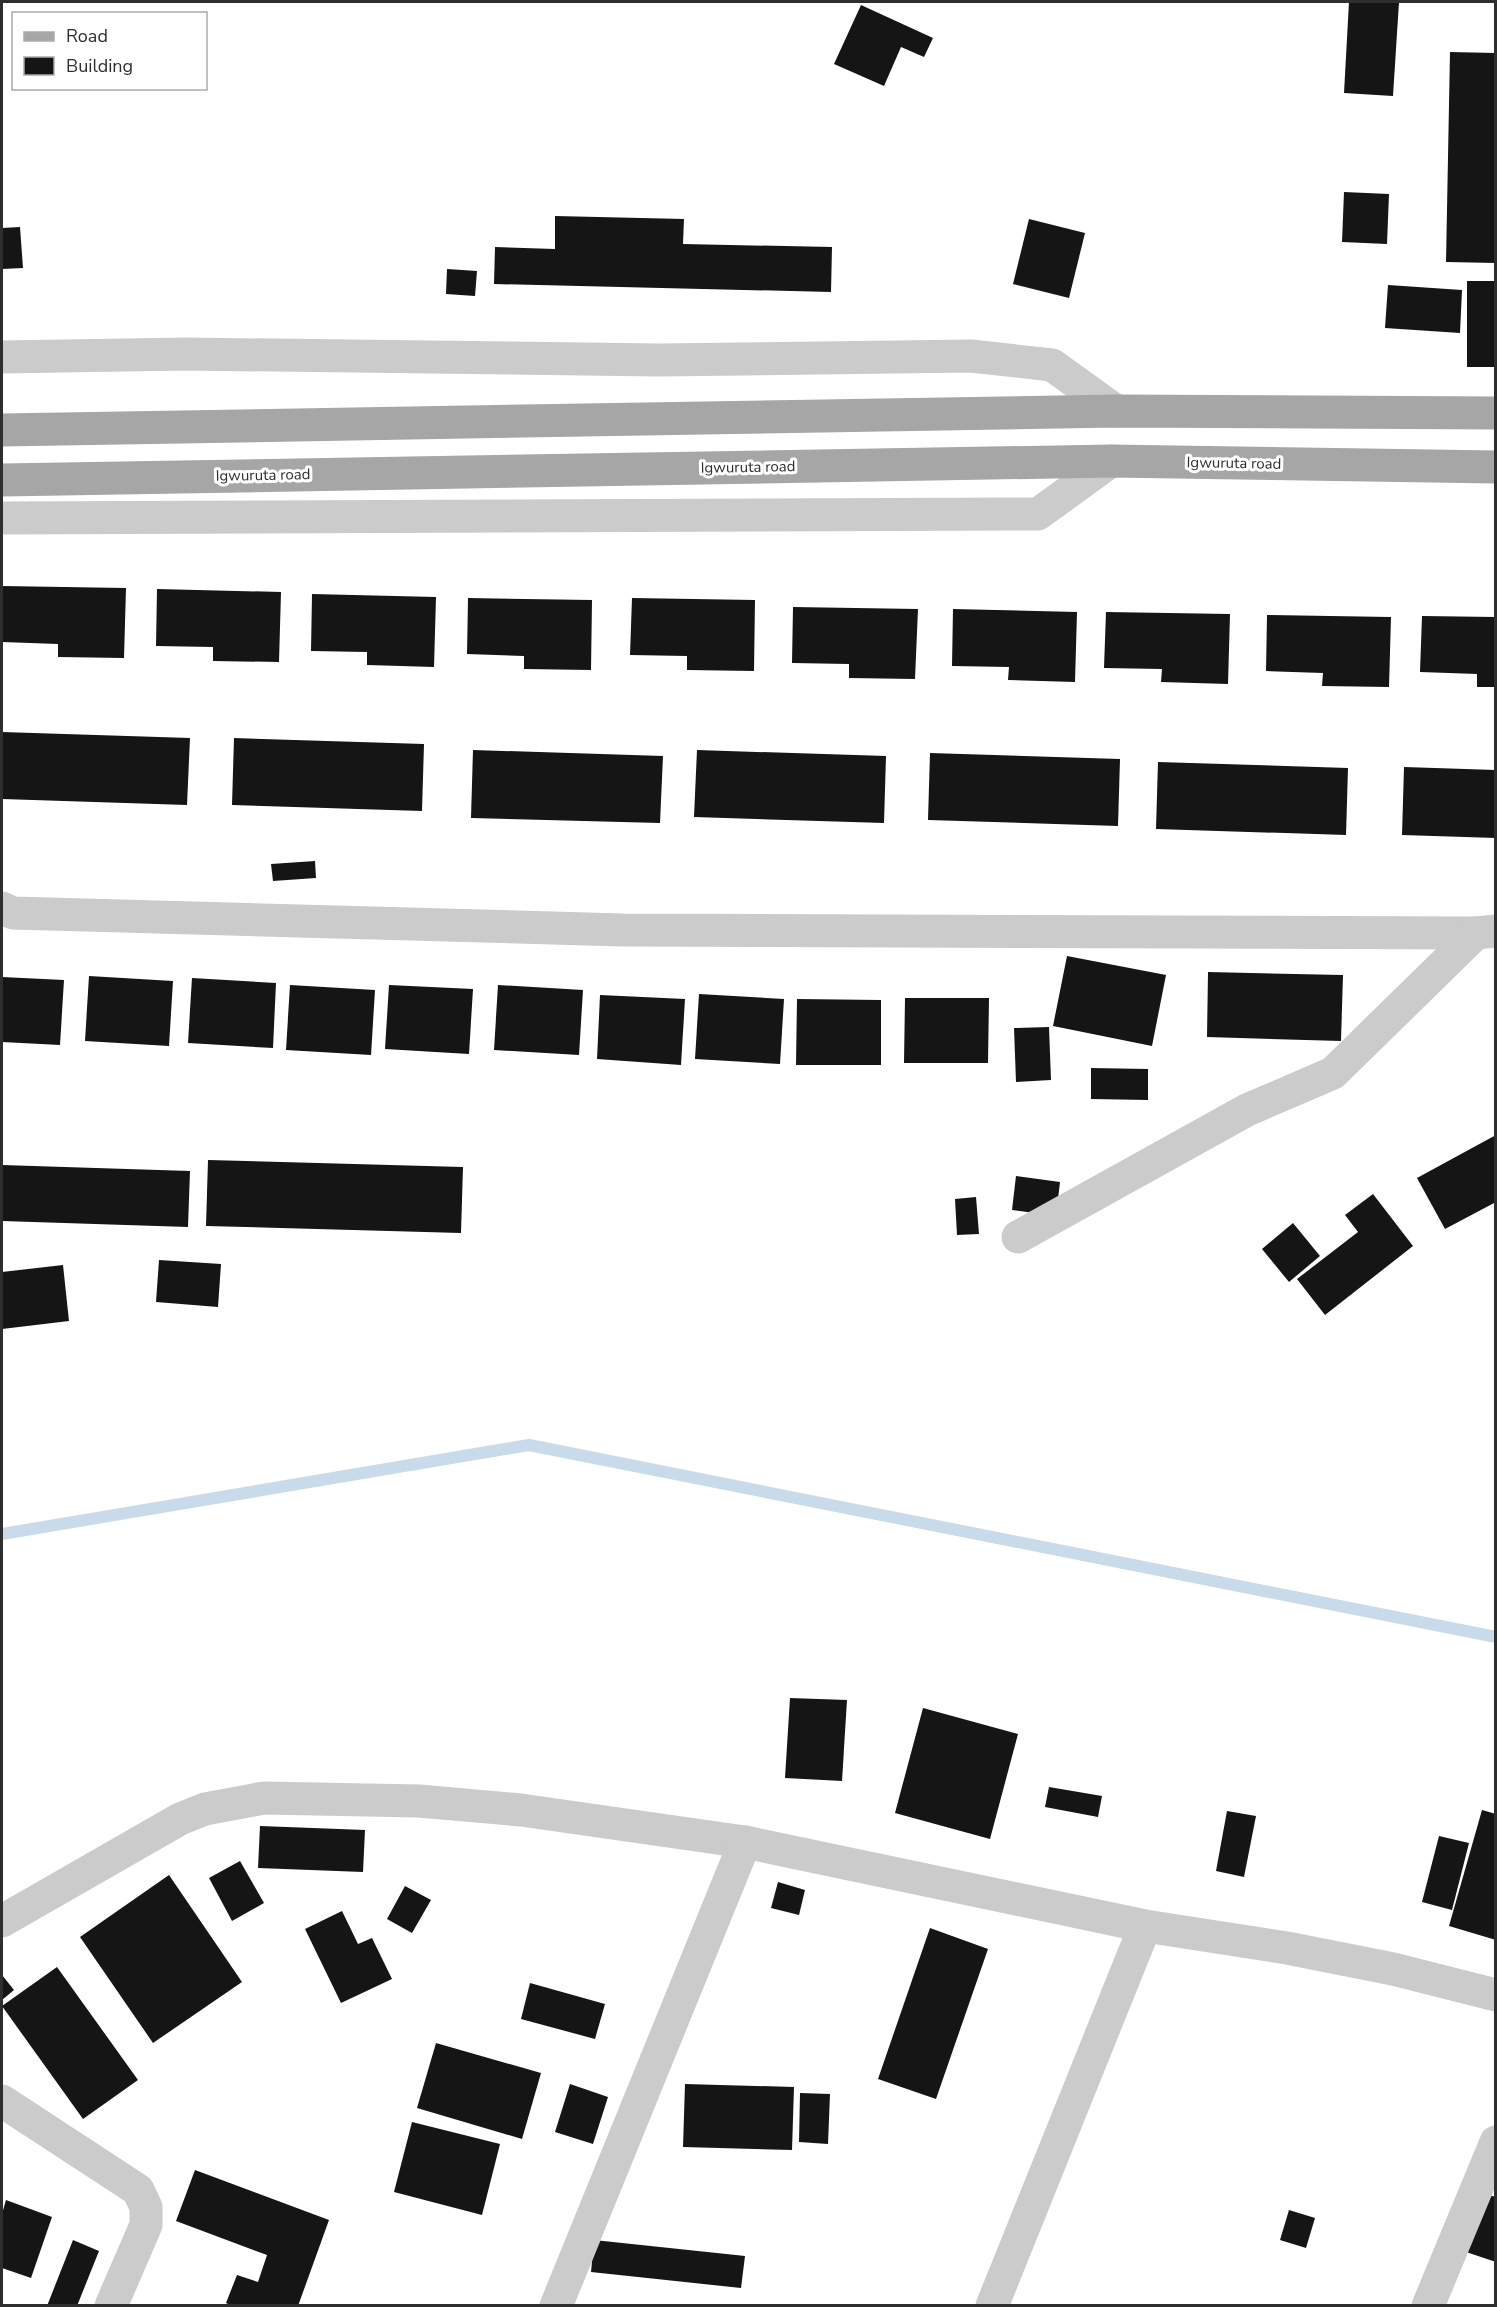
<svg xmlns="http://www.w3.org/2000/svg" width="1497" height="2307" viewBox="0 0 1497 2307" font-family="'Nunito Sans',sans-serif">
	<style>
		.lines { fill: none; stroke-linecap: round; stroke-linejoin: round }
		.stream { stroke: #c9dbeb; stroke-width: 12 }
		.building { fill: #151515 }
		.minor { stroke: #cbcbcb; stroke-width: 33 }
		.major { stroke: #a6a6a6; stroke-width: 33 }
		.labels { text-anchor: middle; stroke-width: 6; stroke-linejoin: round; paint-order: stroke }
		.street-label { font-size: 15px; fill: #2e2e2e; stroke: #fff }
	</style>
	<rect width="100%" height="100%" fill="#fff"/>
	<g class="lines">
		<polyline class="stream" points="2,1534 529,1445 1496,1637"/>
	</g>
	<g class="building">
		<polygon points="1349,2 1399,2 1393,96 1344,93"/>
		<polygon points="861,5 933,38 924,57 901,47 884,86 834,64"/>
		<polygon points="1450,52 1496,53 1496,263 1446,262"/>
		<polygon points="1344,192 1389,194 1387,244 1342,242"/>
		<polygon points="555,216 684,219 683,244 832,247 831,292 494,284 495,247 555,249"/>
		<polygon points="1029,219 1085,233 1069,298 1013,284"/>
		<polygon points="20,227 23,268 2,269 2,228"/>
		<polygon points="447,269 477,271 475,296 446,294"/>
		<rect x="1467" y="281" width="29" height="86"/>
		<polygon points="1388,285 1462,290 1460,333 1385,328"/>
		<polygon points="2,586 126,588 124,658 58,657 58,644 2,642"/>
		<polygon points="157,589 281,592 279,662 213,661 213,647 156,646"/>
		<polygon points="312,594 436,597 434,667 367,665 367,652 311,651"/>
		<polygon points="468,598 592,600 591,670 524,669 524,656 467,654"/>
		<polygon points="632,598 755,600 754,671 687,670 687,656 630,655"/>
		<polygon points="793,607 918,609 915,679 849,678 849,664 792,663"/>
		<polygon points="953,609 1077,612 1075,682 1008,680 1009,667 952,666"/>
		<polygon points="1106,612 1230,614 1228,684 1161,682 1162,669 1104,668"/>
		<polygon points="1267,615 1391,617 1389,687 1322,686 1323,673 1266,671"/>
		<polygon points="1422,616 1496,617 1496,687 1477,687 1477,674 1420,672"/>
		<polygon points="2,732 190,738 187,805 2,799"/>
		<polygon points="234,738 424,744 422,811 232,805"/>
		<polygon points="473,750 663,756 660,823 471,818"/>
		<polygon points="697,750 886,756 884,823 694,817"/>
		<polygon points="930,753 1120,759 1118,826 928,820"/>
		<polygon points="1158,762 1348,768 1346,835 1156,829"/>
		<polygon points="1404,767 1496,770 1496,838 1402,835"/>
		<polygon points="315,861 316,878 273,881 271,864"/>
		<polygon points="1067,956 1166,975 1152,1046 1053,1026"/>
		<polygon points="1208,972 1343,975 1341,1041 1207,1037"/>
		<polygon points="89,976 173,981 169,1046 85,1041"/>
		<polygon points="2,977 64,980 60,1045 2,1042"/>
		<polygon points="192,978 276,983 273,1048 188,1043"/>
		<polygon points="290,985 375,990 371,1055 286,1050"/>
		<polygon points="389,985 473,989 469,1054 385,1049"/>
		<polygon points="498,985 583,990 579,1055 494,1050"/>
		<polygon points="699,994 784,999 780,1064 695,1059"/>
		<polygon points="600,995 685,999 681,1065 597,1059"/>
		<polygon points="905,998 989,998 988,1063 904,1063"/>
		<polygon points="797,999 881,1000 881,1065 796,1065"/>
		<polygon points="1049,1027 1051,1080 1016,1082 1014,1028"/>
		<polygon points="1091,1068 1148,1069 1148,1100 1091,1099"/>
		<polygon points="1496,1135 1496,1202 1445,1229 1417,1178"/>
		<polygon points="208,1160 463,1167 461,1233 206,1226"/>
		<polygon points="2,1165 190,1171 188,1227 2,1221"/>
		<polygon points="1016,1176 1060,1182 1056,1216 1012,1210"/>
		<polygon points="1373,1194 1413,1246 1325,1315 1297,1279 1358,1232 1345,1215"/>
		<polygon points="976,1197 979,1234 957,1235 955,1199"/>
		<polygon points="1293,1223 1320,1256 1289,1282 1262,1249"/>
		<polygon points="159,1260 221,1264 218,1307 156,1302"/>
		<polygon points="63,1265 69,1321 2,1329 2,1272"/>
		<polygon points="790,1698 847,1700 842,1781 785,1778"/>
		<polygon points="923,1708 1018,1734 990,1839 895,1813"/>
		<polygon points="1049,1787 1102,1796 1098,1817 1045,1807"/>
		<polygon points="1482,1810 1496,1814 1496,1940 1449,1926"/>
		<polygon points="1227,1811 1256,1816 1244,1877 1216,1871"/>
		<polygon points="260,1826 365,1830 363,1872 258,1868"/>
		<polygon points="1439,1836 1469,1843 1452,1910 1422,1902"/>
		<polygon points="240,1861 264,1903 232,1921 209,1878"/>
		<polygon points="169,1875 242,1982 153,2043 80,1937"/>
		<polygon points="778,1882 805,1890 799,1915 771,1908"/>
		<polygon points="405,1886 431,1900 412,1933 387,1919"/>
		<polygon points="342,1911 358,1944 372,1938 392,1979 341,2003 305,1929"/>
		<polygon points="930,1928 988,1949 936,2099 878,2079"/>
		<polygon points="57,1967 138,2080 83,2119 2,2006"/>
		<polygon points="2,1975 14,1990 2,2000"/>
		<polygon points="530,1983 605,2004 595,2039 521,2019"/>
		<polygon points="436,2043 541,2073 522,2139 417,2108"/>
		<polygon points="570,2084 608,2097 593,2144 555,2132"/>
		<polygon points="685,2084 794,2087 792,2150 683,2147"/>
		<polygon points="800,2093 830,2094 828,2144 799,2142"/>
		<polygon points="412,2122 500,2144 482,2215 394,2192"/>
		<polygon points="195,2170 329,2220 298,2306 232,2306 226,2303 237,2275 258,2282 267,2255 176,2221"/>
		<polygon points="1485,2194 1496,2197 1496,2262 1466,2252"/>
		<polygon points="6,2200 52,2217 31,2278 2,2268 2,2214"/>
		<polygon points="1289,2210 1315,2218 1306,2248 1280,2240"/>
		<polygon points="73,2240 99,2251 77,2306 47,2306"/>
		<polygon points="594,2240 745,2256 741,2288 591,2272"/>
	</g>
	<g class="lines">
		<g class="minor">
			<polyline points="2,357 186,354 659,360 971,356 1052,365 1116,411"/>
			<polyline points="2,518 1038,514 1111,461"/>
			<polyline points="2,908 13,913 623,930 1476,933 1496,931"/>
			<polyline points="1018,1237 1247,1110 1333,1073 1476,933"/>
			<polyline points="2,1921 180,1819 205,1809 264,1798 419,1801 521,1810 745,1842 1145,1926 1287,1948 1393,1969 1496,1995"/>
			<polyline points="2,2101 138,2190 146,2207 146,2225 111,2306"/>
			<polyline points="556,2306 745,1842"/>
			<polyline points="992,2306 1145,1926"/>
			<polyline points="1428,2306 1496,2142"/>
		</g>
		<g class="major">
			<polyline points="2,430 1116,411 1496,413"/>
			<polyline points="2,480 1111,461 1496,467"/>
		</g>
	</g>
	<g class="labels">
		<g class="street-label">
			<text transform="translate(1234 463) rotate(1)" y="5">Igwuruta road</text>
			<text transform="translate(748 467) rotate(-1)" y="5">Igwuruta road</text>
			<text transform="translate(263 475) rotate(-1)" y="5">Igwuruta road</text>
		</g>
	</g>
	<rect width="1497" height="2307" fill="none" stroke="#2e2e2e" stroke-width="6"/>
	<rect x="12" y="12" width="195" height="78" fill="#ffffff" stroke="#ababab" stroke-width="1.5"/>
	<rect x="24" y="32" width="30" height="9" fill="#a6a6a6" stroke="#ababab" stroke-width="1.5"/>
	<text x="66" y="42" font-size="18" fill="#2e2e2e">Road</text>
	<rect x="24" y="57" width="30" height="18" fill="#151515" stroke="#ababab" stroke-width="1.5"/>
	<text x="66" y="72" font-size="18" fill="#2e2e2e">Building</text>
</svg>
